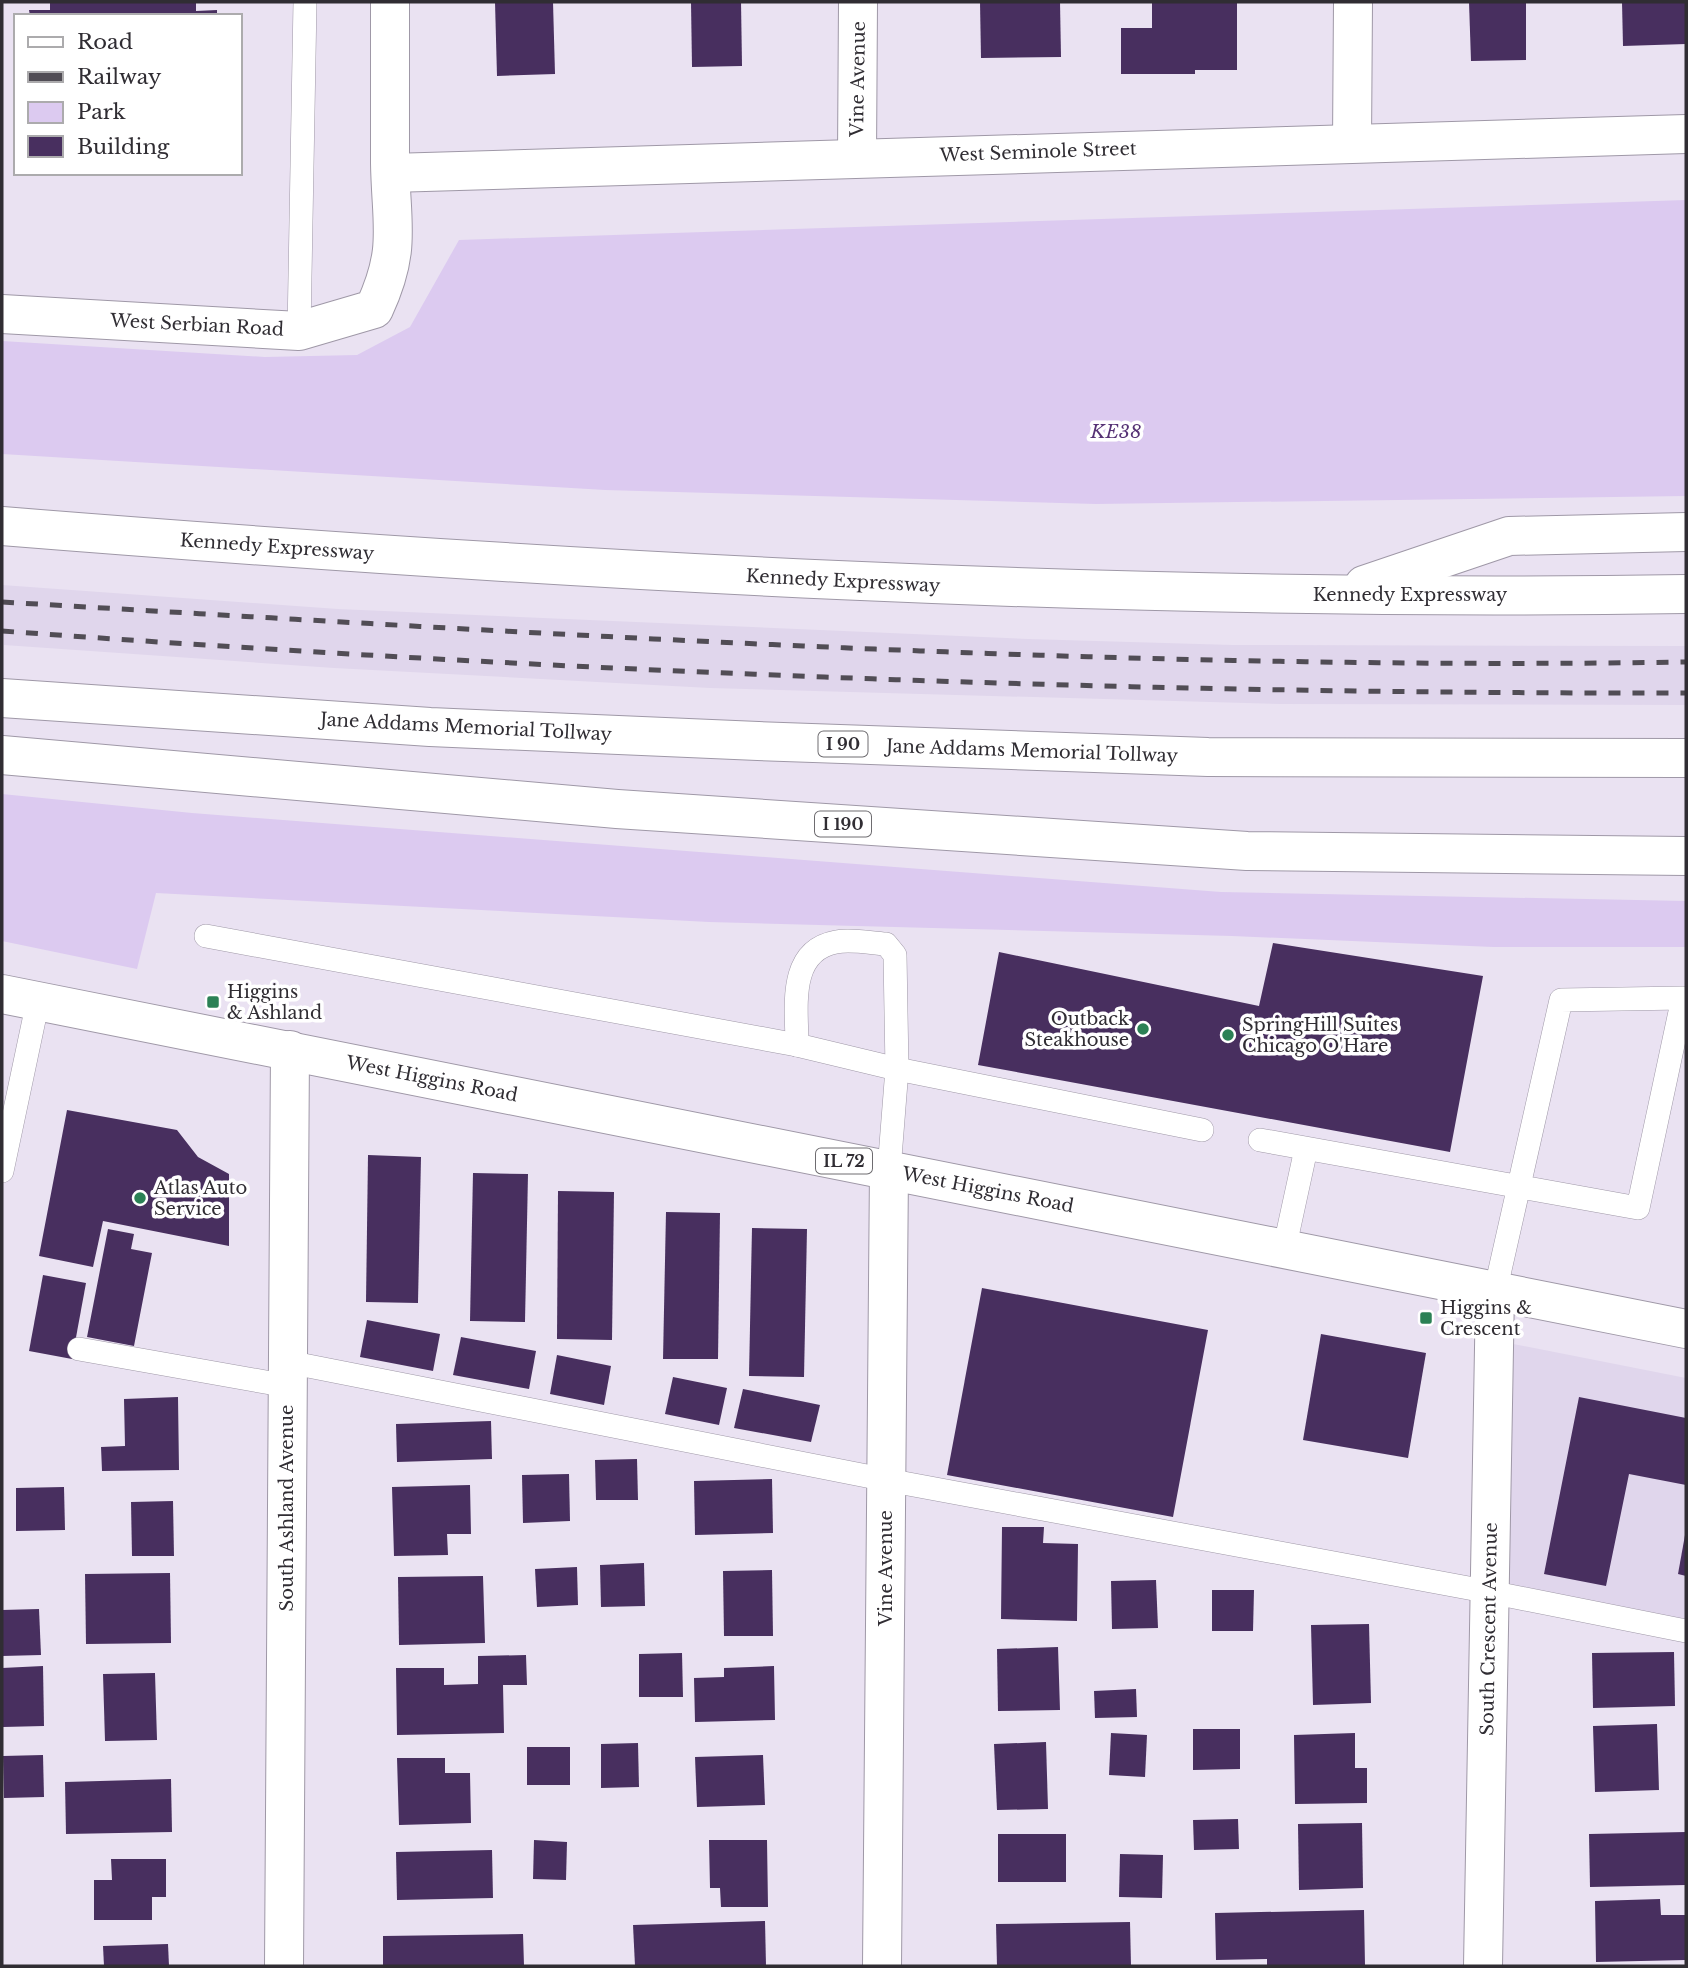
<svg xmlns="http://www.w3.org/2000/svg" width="1688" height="1968" viewBox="0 0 1688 1968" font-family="'Libre Baskerville',serif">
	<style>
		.built { fill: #e0d6ec }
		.green { fill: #dccaf0 }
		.building { fill: #482f5f }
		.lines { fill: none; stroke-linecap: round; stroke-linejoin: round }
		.lane-casing { stroke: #9f98a7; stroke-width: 24 }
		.street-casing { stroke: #9f98a7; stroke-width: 40 }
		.primary-casing { stroke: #9f98a7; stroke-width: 40 }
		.highway-casing { stroke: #9f98a7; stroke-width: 40 }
		.lane { stroke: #fff; stroke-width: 23 }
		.street { stroke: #fff; stroke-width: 38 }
		.primary { stroke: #fff; stroke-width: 38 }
		.highway { stroke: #fff; stroke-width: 38 }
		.rail { stroke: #514d55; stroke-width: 5; stroke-dasharray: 12 12; stroke-linecap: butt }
		.poi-dot { fill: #2b8155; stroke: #fff; stroke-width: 2.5 }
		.labels { text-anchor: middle; stroke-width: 7; stroke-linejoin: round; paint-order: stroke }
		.shield { fill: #fff; stroke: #6e6c70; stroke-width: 2 }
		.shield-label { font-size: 16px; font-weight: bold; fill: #302d33 }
		.street-label { font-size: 18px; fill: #302d33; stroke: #fff }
		.park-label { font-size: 18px; font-style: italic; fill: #563275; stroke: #fff }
		.poi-label { font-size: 18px; fill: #302d33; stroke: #fff; text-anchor: start }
	</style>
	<rect width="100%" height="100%" fill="#eae2f2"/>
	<g class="built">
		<polygon points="2,585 338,609 1028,639 1233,645 1686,646 1686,705 1280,704 710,688 334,668 4,645"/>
		<polygon points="1483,1338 1686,1378 1686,1639 1485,1600"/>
	</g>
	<g class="green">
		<polygon points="1686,200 1686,496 1096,504 605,490 2,454 2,341 265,357 357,355 410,327 459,240"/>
		<polygon points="2,794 192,813 1221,892 1686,901 1686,947 1493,947 1232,936 709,922 156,893 137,969 2,941"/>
	</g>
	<g class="building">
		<polygon points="495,2 553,2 555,74 497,76"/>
		<polygon points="691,2 741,2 742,66 692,67"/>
		<polygon points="980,2 1060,2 1061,57 981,58"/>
		<polygon points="1152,2 1237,2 1237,70 1195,70 1195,74 1121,74 1121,28 1152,28"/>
		<polygon points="1469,2 1526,2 1526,60 1471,61"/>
		<polygon points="1622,2 1686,2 1686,44 1623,46"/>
		<polygon points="50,3 196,3 196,11 217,10 217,16 30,16 29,10 50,10"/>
		<polygon points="1273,943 1483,976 1450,1152 978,1065 999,952 1259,1006"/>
		<polygon points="67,1110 177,1130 198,1157 229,1174 229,1246 103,1221 93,1267 39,1256"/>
		<polygon points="368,1155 421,1157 418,1303 366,1302"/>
		<polygon points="473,1173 528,1174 525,1322 470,1321"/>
		<polygon points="558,1191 614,1192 612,1340 557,1339"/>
		<polygon points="666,1212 720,1213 718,1359 663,1359"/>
		<polygon points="752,1228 807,1229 804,1377 749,1376"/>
		<polygon points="108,1229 134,1234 131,1249 152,1253 134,1346 87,1337"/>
		<polygon points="43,1275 86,1283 72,1359 29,1351"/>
		<polygon points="982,1288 1208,1330 1173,1517 947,1475"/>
		<polygon points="367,1320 440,1334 433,1371 360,1357"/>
		<polygon points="1321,1334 1426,1353 1408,1458 1303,1440"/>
		<polygon points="461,1337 536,1351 529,1389 453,1375"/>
		<polygon points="557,1355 611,1366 604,1405 550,1394"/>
		<polygon points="673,1377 727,1388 719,1425 665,1414"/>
		<polygon points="743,1389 820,1405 811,1442 734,1428"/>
		<polygon points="178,1397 179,1470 102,1471 101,1447 125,1446 124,1399"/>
		<polygon points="1579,1397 1686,1418 1686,1485 1629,1474 1606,1586 1544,1574"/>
		<polygon points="491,1421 492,1459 397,1462 396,1424"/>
		<polygon points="637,1459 638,1500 596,1500 595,1460"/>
		<polygon points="569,1474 570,1521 523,1523 522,1475"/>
		<polygon points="772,1479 773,1533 695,1535 694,1481"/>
		<polygon points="470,1485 471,1534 447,1534 448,1555 394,1556 392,1487"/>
		<polygon points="64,1487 65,1530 16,1531 16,1488"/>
		<polygon points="173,1501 174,1556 132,1556 131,1502"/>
		<polygon points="1002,1527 1044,1527 1043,1543 1078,1544 1077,1621 1001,1619"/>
		<polygon points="1685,1535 1686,1535 1686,1576 1678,1574"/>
		<polygon points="644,1563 645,1606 601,1607 600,1565"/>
		<polygon points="577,1567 578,1605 537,1607 535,1569"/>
		<polygon points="772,1570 773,1636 724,1636 723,1571"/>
		<polygon points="170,1573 171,1643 86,1644 85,1574"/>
		<polygon points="483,1576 485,1643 399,1645 398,1577"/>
		<polygon points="1156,1580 1158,1628 1112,1629 1111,1581"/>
		<polygon points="1212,1590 1254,1590 1253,1631 1212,1631"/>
		<polygon points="39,1609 41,1655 2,1656 2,1610"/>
		<polygon points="1369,1624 1371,1703 1313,1705 1311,1625"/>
		<polygon points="1058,1647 1060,1710 998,1711 997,1649"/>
		<polygon points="1674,1652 1675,1706 1593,1708 1592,1653"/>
		<polygon points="682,1653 683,1697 639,1697 639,1654"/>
		<polygon points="526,1655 527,1685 503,1685 504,1733 397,1735 396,1668 444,1668 444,1685 478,1684 478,1656"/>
		<polygon points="43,1666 44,1726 3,1727 2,1668"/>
		<polygon points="774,1666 775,1720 695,1722 694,1678 724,1677 724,1668"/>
		<polygon points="155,1673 157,1740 105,1741 103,1674"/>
		<polygon points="1136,1689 1137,1717 1095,1718 1094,1691"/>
		<polygon points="1657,1724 1659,1790 1595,1792 1593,1726"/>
		<polygon points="1193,1729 1240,1729 1240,1769 1193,1770"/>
		<polygon points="1111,1733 1147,1735 1145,1777 1109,1775"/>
		<polygon points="1355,1733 1355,1768 1367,1768 1367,1803 1295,1804 1294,1735"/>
		<polygon points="1046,1742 1048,1809 997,1810 994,1744"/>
		<polygon points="638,1743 639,1787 601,1788 601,1744"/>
		<rect x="527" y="1747" width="43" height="38"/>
		<polygon points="43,1755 44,1797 4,1798 3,1756"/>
		<polygon points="763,1755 765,1805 697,1807 695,1757"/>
		<polygon points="397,1758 445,1758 445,1773 470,1773 471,1823 399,1825"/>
		<polygon points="171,1779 172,1832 66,1834 65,1782"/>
		<polygon points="1238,1819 1239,1849 1194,1850 1193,1820"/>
		<polygon points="1362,1823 1363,1888 1299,1890 1298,1824"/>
		<polygon points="1686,1832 1686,1885 1590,1887 1589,1834"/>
		<rect x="998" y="1834" width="68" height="48"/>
		<polygon points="534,1840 567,1842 566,1880 533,1879"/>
		<polygon points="709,1840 767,1840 768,1907 721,1907 720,1888 710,1888"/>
		<polygon points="492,1850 493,1898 397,1900 396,1852"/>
		<polygon points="1120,1854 1163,1855 1162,1898 1119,1897"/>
		<polygon points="111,1859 166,1859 166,1897 152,1897 152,1920 94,1920 94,1880 112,1880"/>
		<polygon points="1660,1899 1661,1915 1686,1915 1686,1960 1596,1962 1595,1901"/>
		<polygon points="1364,1910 1365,1966 1267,1966 1267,1959 1216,1960 1215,1913"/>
		<polygon points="765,1921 766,1966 635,1966 633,1925"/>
		<polygon points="1130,1922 1131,1966 997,1966 996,1924"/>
		<polygon points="523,1934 524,1966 383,1966 383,1936"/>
		<polygon points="168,1944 169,1966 104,1966 103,1946"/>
	</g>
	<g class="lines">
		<defs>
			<g id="lane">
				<polyline points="299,331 305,2"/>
				<polyline points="206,936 797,1045 897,1069 1202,1130"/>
				<path d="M797 1045C797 1009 787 951 836 942 851 939 870 943 886 944L895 955 897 1069 889 1170"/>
				<polyline points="1260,1140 1638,1208 1683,998 1561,1000 1495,1292"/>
				<polyline points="2,1171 38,1001"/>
				<polyline points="1284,1250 1306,1149"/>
				<polyline points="79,1349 288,1386"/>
				<polyline points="288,1362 887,1480 1490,1592 1686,1631"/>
			</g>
			<g id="street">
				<polyline points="1352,143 1353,2"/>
				<polyline points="857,156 858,2"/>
				<polyline points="391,173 1686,134"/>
				<path d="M2 314 299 331 374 309C402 249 391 225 390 163 390 109 390 55 390 2"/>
				<polyline points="284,1966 290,1050"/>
				<polyline points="882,1966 889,1170"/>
				<polyline points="1483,1966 1495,1292"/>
			</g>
			<polyline id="primary" points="2,994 1686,1329"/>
			<g id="highway">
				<path d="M2 526C563 571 1123 603 1686 594"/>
				<polyline points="1364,585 1509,536 1686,532"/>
				<polyline points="2,698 430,727 758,741 1208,757 1686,758"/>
				<polyline points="2,755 617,809 1247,851 1686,856"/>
			</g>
		</defs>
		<use href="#lane" class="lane-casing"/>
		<use href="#street" class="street-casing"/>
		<use href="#primary" class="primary-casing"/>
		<use href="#highway" class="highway-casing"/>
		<use href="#lane" class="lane"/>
		<use href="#street" class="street"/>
		<use href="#primary" class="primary"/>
		<use href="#highway" class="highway"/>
		<g class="rail">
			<path d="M2 602C563 635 1124 671 1686 662"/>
			<path d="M2 631C562 672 1124 694 1686 693"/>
		</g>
	</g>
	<g class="poi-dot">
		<rect x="206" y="995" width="14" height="14" rx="3.5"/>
		<circle cx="1143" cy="1029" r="7"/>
		<circle cx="1228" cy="1035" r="7"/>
		<circle cx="140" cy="1198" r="7"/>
		<rect x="1419" y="1311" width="14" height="14" rx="3.5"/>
	</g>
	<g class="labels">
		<g class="shield">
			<rect x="818.5" y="731.5" width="49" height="25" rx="5"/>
			<rect x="815" y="811.5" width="56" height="25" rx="5"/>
			<rect x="816" y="1148.5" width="56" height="25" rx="5"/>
		</g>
		<g class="shield-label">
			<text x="843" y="750">I 90</text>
			<text x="843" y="830">I 190</text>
			<text x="844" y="1167">IL 72</text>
		</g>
		<g class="street-label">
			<text transform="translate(858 79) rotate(-89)" y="6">Vine Avenue</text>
			<text transform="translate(1038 152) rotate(-2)" y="6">West Seminole Street</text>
			<text transform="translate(197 325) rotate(3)" y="6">West Serbian Road</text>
			<text transform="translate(277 547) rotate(4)" y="6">Kennedy Expressway</text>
			<text transform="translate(843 581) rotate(3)" y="6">Kennedy Expressway</text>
			<text x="1410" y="601">Kennedy Expressway</text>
			<text transform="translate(466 727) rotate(3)" y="6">Jane Addams Memorial Tollway</text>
			<text transform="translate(1032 751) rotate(2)" y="6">Jane Addams Memorial Tollway</text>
			<text transform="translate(432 1079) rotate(11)" y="6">West Higgins Road</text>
			<text transform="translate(988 1190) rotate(11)" y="6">West Higgins Road</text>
			<text transform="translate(287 1508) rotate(-90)" y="6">South Ashland Avenue</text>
			<text transform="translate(886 1568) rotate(-90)" y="6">Vine Avenue</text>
			<text transform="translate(1489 1629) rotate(-89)" y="6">South Crescent Avenue</text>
		</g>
		<g class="park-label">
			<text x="1116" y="438">KE38</text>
		</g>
		<g class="poi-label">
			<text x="227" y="998">Higgins<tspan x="227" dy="21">&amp; Ashland</tspan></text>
			<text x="1129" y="1025" text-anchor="end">Outback<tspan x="1129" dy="21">Steakhouse</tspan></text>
			<text x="1242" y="1031">SpringHill Suites<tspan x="1242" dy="21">Chicago O'Hare</tspan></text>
			<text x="154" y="1194">Atlas Auto<tspan x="154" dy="21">Service</tspan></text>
			<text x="1440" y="1314">Higgins &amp;<tspan x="1440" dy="21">Crescent</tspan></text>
		</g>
	</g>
	<rect width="1688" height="1968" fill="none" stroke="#302d33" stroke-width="7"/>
	<rect x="14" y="14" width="228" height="161" fill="#ffffff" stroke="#acabad" stroke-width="2"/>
	<rect x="28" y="37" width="35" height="10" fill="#ffffff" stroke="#acabad" stroke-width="2"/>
	<text x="77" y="49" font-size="21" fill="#302d33">Road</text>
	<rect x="28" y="72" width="35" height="10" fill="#514d55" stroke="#acabad" stroke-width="2"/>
	<text x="77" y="84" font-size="21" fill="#302d33">Railway</text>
	<rect x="28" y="102" width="35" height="21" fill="#dccaf0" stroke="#acabad" stroke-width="2"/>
	<text x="77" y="119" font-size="21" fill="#302d33">Park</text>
	<rect x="28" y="136" width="35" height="21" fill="#482f5f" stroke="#acabad" stroke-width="2"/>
	<text x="77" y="154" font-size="21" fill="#302d33">Building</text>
</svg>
